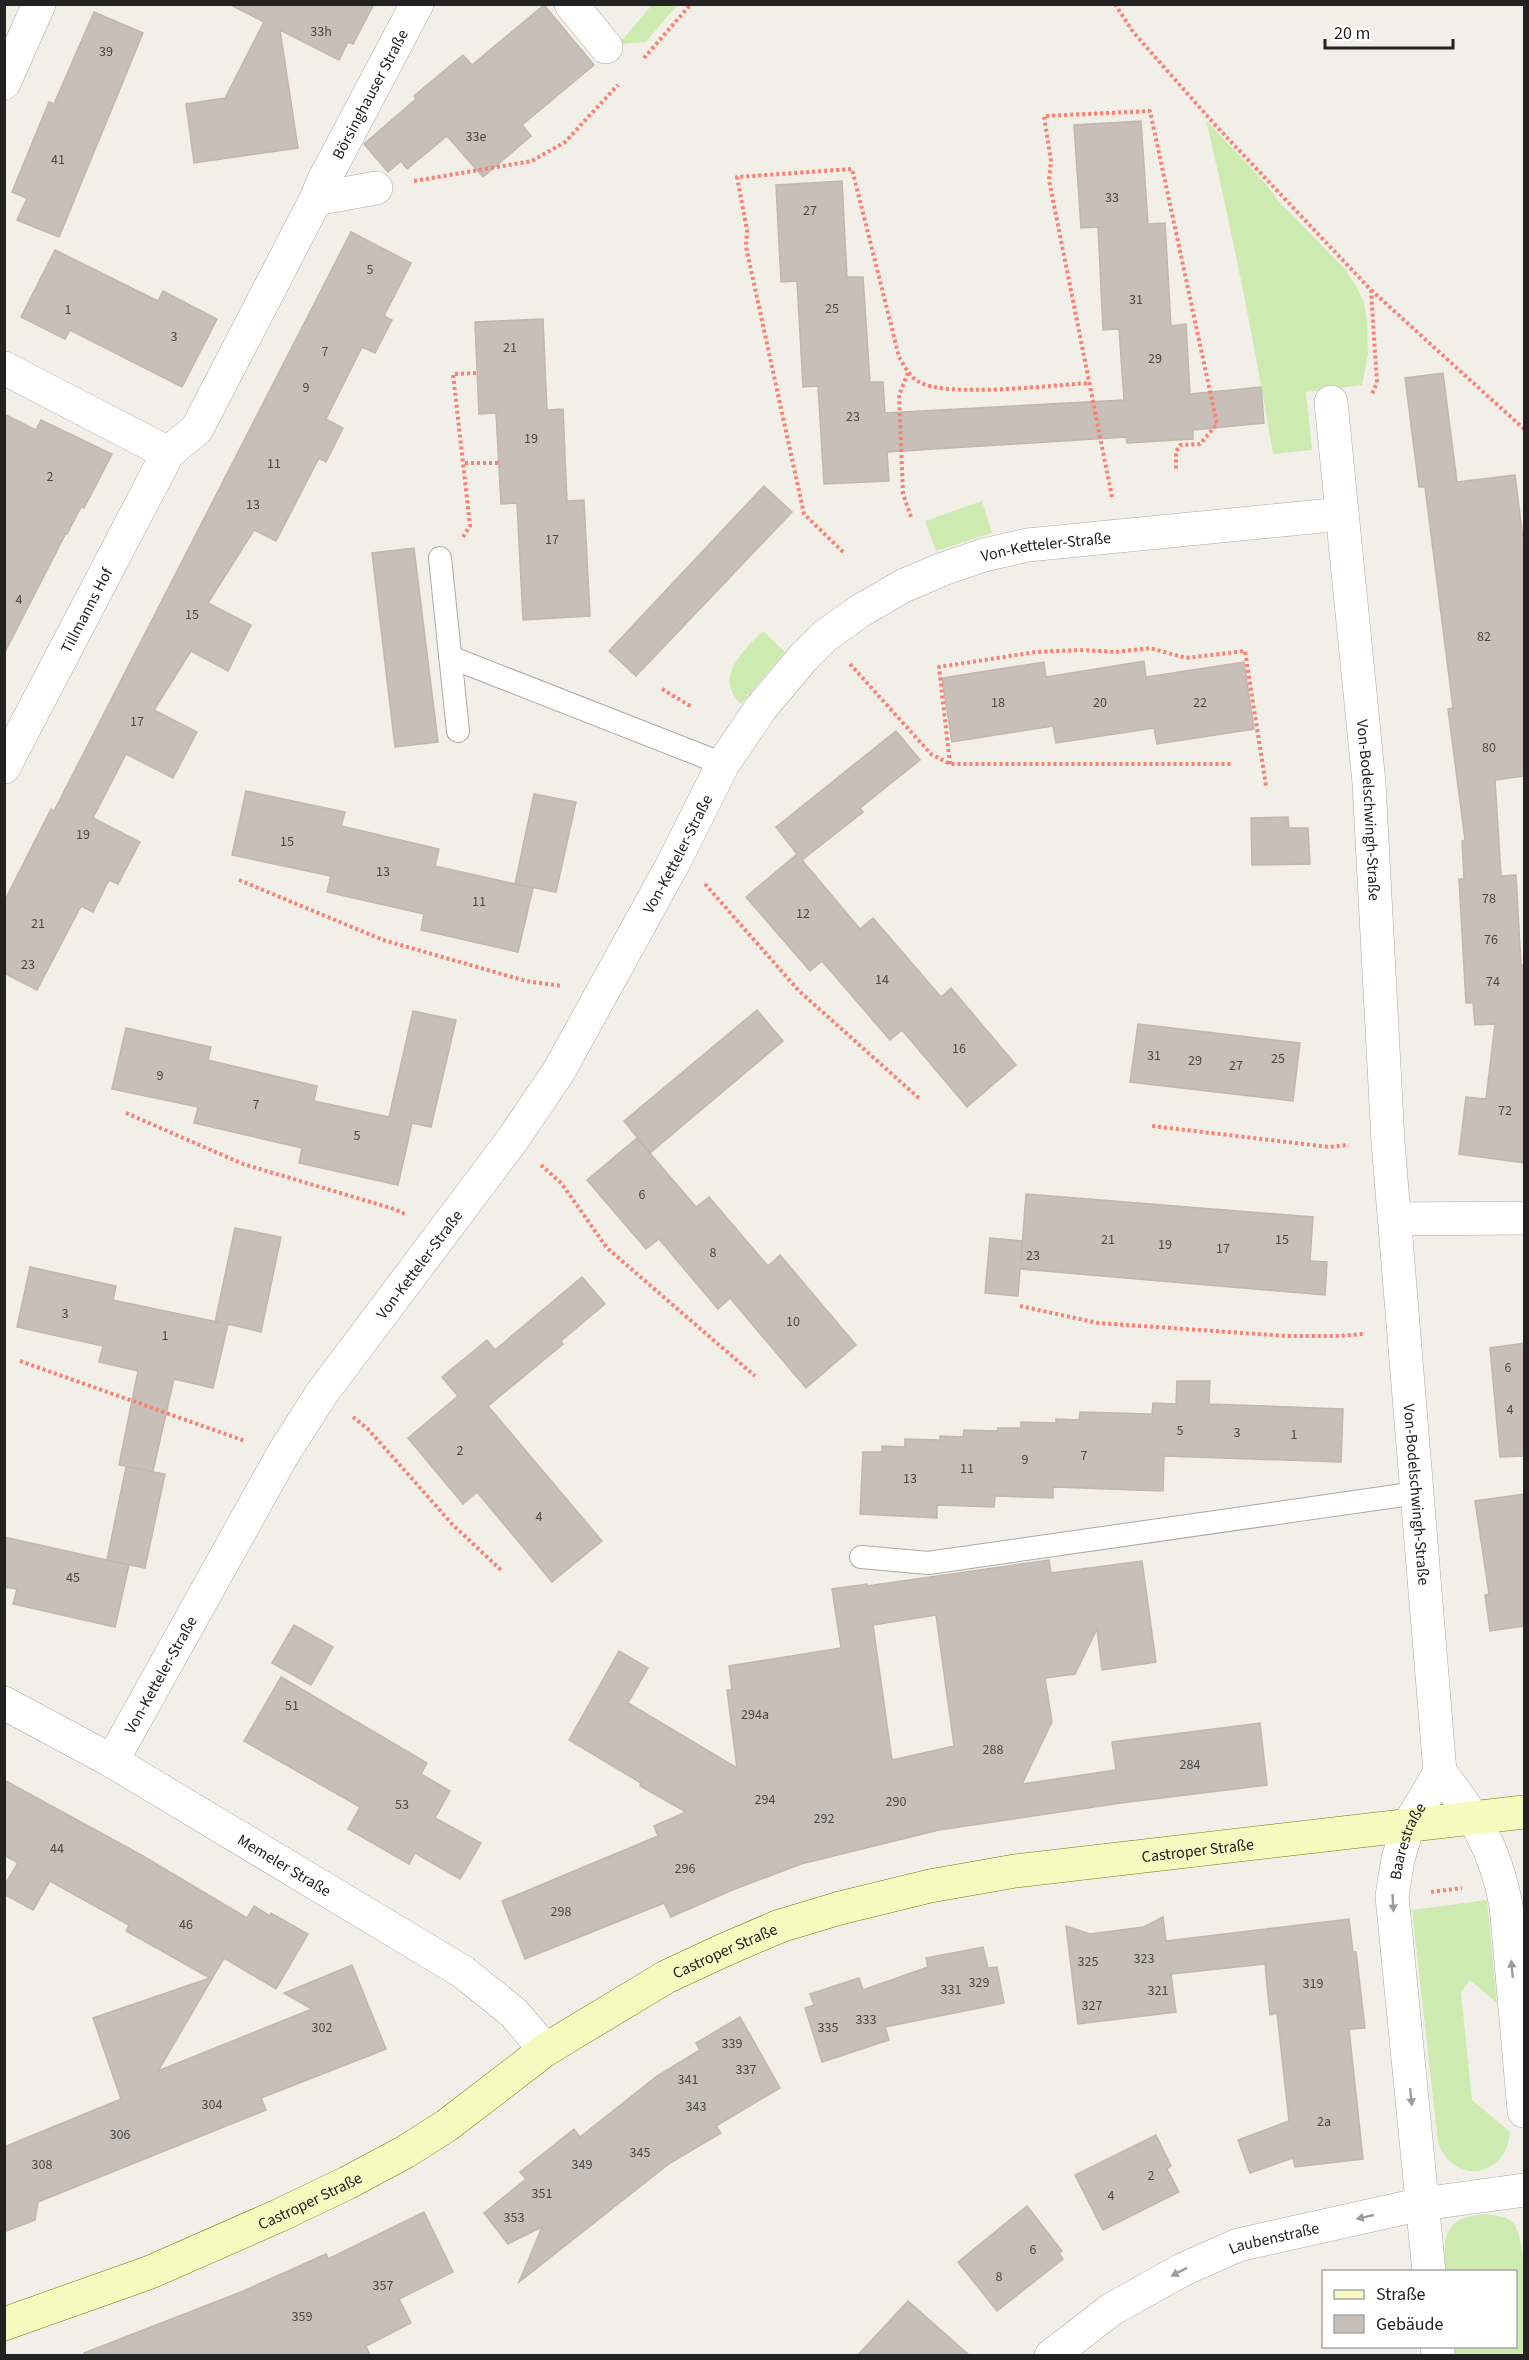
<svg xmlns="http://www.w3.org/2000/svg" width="1529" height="2360" viewBox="0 0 1529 2360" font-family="'Source Sans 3',sans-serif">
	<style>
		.grass { fill: #cdebb0 }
		.building { fill: #c7bfb8; stroke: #c4b6ab; stroke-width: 1.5; fill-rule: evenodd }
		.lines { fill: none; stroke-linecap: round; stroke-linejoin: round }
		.lane-casing { stroke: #a9a9a9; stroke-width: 24 }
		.street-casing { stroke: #a9a9a9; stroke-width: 34 }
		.secondary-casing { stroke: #707d05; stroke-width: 34 }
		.path { stroke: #fa8072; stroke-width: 4; stroke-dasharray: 3 3; stroke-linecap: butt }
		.lane { stroke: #fff; stroke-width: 22 }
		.street { stroke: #fff; stroke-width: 33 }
		.secondary { stroke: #f7fabf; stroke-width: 33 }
		.oneway { fill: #9c9c9c }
		.labels { text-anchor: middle; stroke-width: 6; stroke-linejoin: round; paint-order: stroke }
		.number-label { font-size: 14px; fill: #4b4948 }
		.street-label { font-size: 16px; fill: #222; stroke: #fff }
	</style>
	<rect width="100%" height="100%" fill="#f2efe9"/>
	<g class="grass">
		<polygon points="652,5 677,5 646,42 623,44 616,40 623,39"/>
		<path d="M1206 120 1266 184 1279 202 1346 270 1358 290 1364 302 1367 321 1368 355 1362 385 1306 392 1312 450 1273 454C1254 341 1232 231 1206 120Z"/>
		<polygon points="982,501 992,533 936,551 925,521"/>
		<path d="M763 631 785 652 741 704C713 677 743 651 763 631Z"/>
		<path d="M1487 1900 1497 2003 1470 1980 1461 1992 1472 2100 1510 2132C1507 2178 1453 2186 1438 2142L1412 1910Z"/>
		<path d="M1485 2214C1494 2215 1505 2216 1512 2222 1529 2236 1525 2330 1524 2355H1455L1454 2347 1516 2346V2272L1446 2271C1442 2236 1445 2217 1485 2214Z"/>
	</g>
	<g class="building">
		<polygon points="229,4 374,4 353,44 348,42 339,60 280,30 298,148 194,163 186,104 225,98 264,22"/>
		<polygon points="544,5 594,65 522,125 531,136 483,177 447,136 407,169 401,161 388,172 364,144 365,143 416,99 414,96 463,55 472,65"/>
		<polygon points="94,12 143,33 59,237 17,220 27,198 12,192 49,102 54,104"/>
		<polygon points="1141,121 1148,224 1165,223 1171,326 1186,324 1190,394 1261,387 1264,423 1193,430 1193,439 1127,443 1126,437 887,452 889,481 824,484 818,386 803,387 797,281 781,282 776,185 842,181 847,277 863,277 870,382 883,382 885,413 1124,400 1119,329 1103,330 1098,227 1081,228 1074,125"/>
		<polygon points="351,232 411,263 384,316 392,320 375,353 362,347 326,419 343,428 326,462 319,458 276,541 254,530 208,603 251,625 228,671 191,651 154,710 197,732 173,778 126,754 93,818 140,842 118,884 109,880 93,912 81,906 37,990 4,973 4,902 51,809 54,811"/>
		<polygon points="55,250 158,301 163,291 217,319 182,387 70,330 65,339 21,317"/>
		<polygon points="543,319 547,410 563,409 567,501 584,500 590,616 523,620 517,503 501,504 496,413 479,414 475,322"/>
		<polygon points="1443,373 1457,482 1515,475 1524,547 1524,776 1495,780 1501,876 1516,875 1521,965 1524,965 1524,1163 1459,1154 1466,1097 1486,1099 1495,1024 1475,1025 1473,1003 1466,1003 1459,879 1464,879 1462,841 1465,840 1448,709 1453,708 1425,487 1419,487 1405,378"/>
		<polygon points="4,414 36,430 41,420 112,454 84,508 81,507 67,534 66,533 4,654"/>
		<polygon points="764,486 792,512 636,676 609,651"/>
		<polygon points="414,548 438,742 395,747 372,553"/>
		<polygon points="1144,661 1146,677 1244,662 1254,729 1157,744 1154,728 1056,743 1053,726 952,742 942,678 1044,662 1046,677"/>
		<polygon points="896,731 920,760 860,808 863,812 802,860 860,929 873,918 941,997 951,988 1016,1065 967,1107 902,1030 890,1040 822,961 810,971 746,897 797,854 776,827"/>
		<polygon points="246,791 345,812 341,826 439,849 435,866 533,888 518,952 421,930 424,914 327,892 331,876 232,855"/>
		<polygon points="534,794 576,802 556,892 515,884"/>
		<polygon points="1288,817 1289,828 1308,828 1310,864 1252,865 1251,818"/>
		<polygon points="757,1010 783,1041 650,1153 624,1121"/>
		<polygon points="413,1011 456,1020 431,1127 412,1123 398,1185 299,1163 302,1148 194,1123 198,1107 112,1089 126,1028 211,1047 208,1060 317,1086 314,1101 389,1117"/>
		<polygon points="1138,1024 1300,1043 1293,1101 1130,1082"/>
		<polygon points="637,1138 696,1207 709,1197 768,1266 780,1255 856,1345 806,1388 730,1298 718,1309 659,1239 646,1249 587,1180"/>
		<polygon points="1026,1194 1313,1217 1310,1261 1327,1262 1325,1295 1020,1269 1018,1296 985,1293 990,1238 1022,1241 1021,1261"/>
		<polygon points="235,1228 281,1237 261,1332 228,1324 213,1388 174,1379 153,1471 119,1465 138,1371 99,1362 103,1346 17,1327 30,1267 116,1286 113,1300 222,1323 215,1322"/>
		<polygon points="582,1277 605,1304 561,1341 563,1344 488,1406 602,1541 552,1582 477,1492 463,1504 408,1438 458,1396 442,1377 487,1340 495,1350"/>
		<polygon points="1524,1343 1524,1456 1500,1457 1490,1348"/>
		<polygon points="1177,1381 1210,1381 1209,1404 1343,1409 1341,1462 1164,1456 1163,1491 1053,1487 1053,1498 995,1496 994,1507 937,1505 937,1518 860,1514 863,1452 882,1452 882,1446 905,1447 905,1439 940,1440 940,1436 963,1437 964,1430 997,1431 998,1428 1021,1428 1021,1422 1056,1423 1056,1419 1079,1420 1080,1412 1152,1414 1153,1403 1176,1404"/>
		<polygon points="126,1467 165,1474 145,1568 107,1560"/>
		<polygon points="1524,1494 1524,1626 1490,1631 1485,1595 1489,1594 1475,1501"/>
		<polygon points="4,1537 129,1565 115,1627 13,1604 17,1589 4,1587"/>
		<path d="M1049 1560 1051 1573 1142 1561 1156 1662 1102 1670 1097 1629 1075 1674 1045 1678 1052 1722 1022 1784 1116 1770 1112 1742 1260 1723 1267 1785 1121 1803 939 1830 801 1864 730 1891 671 1917 664 1903 525 1959 502 1901 658 1836 654 1826 686 1812 640 1786 641 1783 569 1740 619 1651 648 1668 628 1703 737 1768 727 1690H732L729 1666 841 1648 832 1589 867 1584V1586ZM936 1615 954 1746 892 1760 873 1625Z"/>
		<polygon points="294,1625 333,1647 311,1685 272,1663"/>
		<polygon points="281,1677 427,1763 421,1774 450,1791 435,1818 481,1843 460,1879 415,1853 409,1864 348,1829 360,1807 244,1741"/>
		<polygon points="4,1780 143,1856 247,1918 254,1906 270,1916 271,1913 308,1934 276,1989 224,1958 158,2071 312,2009 284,1993 352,1965 386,2049 261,2098 266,2110 38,2202 35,2220 4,2232 4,2147 121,2099 93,2018 210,1978 126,1931 129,1925 50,1881 33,1910 4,1894 4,1886 18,1863 4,1855"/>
		<polygon points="1163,1917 1166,1941 1349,1919 1353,1952 1356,1952 1365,2028 1349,2029 1363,2159 1295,2167 1293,2158 1250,2173 1238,2140 1289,2121 1277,2013 1270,2015 1265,1964 1171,1974 1176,2012 1078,2024 1066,1926 1090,1934 1144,1927"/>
		<polygon points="983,1947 988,1968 997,1967 1004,2003 885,2027 889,2040 822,2062 805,2008 814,2005 810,1994 859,1978 863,1990 928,1967 926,1958"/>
		<polygon points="740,2017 780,2088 716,2126 721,2133 670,2163 519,2282 542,2227 508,2244 484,2213 526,2179 520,2172 574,2129 580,2137 657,2076 700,2050 696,2043"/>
		<polygon points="1156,2135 1171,2166 1167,2169 1179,2192 1103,2230 1075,2175"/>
		<polygon points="1027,2206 1062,2251 1059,2253 1063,2259 997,2311 958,2262"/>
		<polygon points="424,2212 453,2272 399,2299 411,2323 366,2346 370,2355 84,2355 84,2353 241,2292 326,2254 328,2259"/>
		<polygon points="908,2301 969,2355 858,2355"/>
	</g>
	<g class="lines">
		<defs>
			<g id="lane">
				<polyline points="440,558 458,731"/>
				<polyline points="450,657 723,764"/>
				<polyline points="861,1557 928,1563 1417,1493"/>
			</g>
			<g id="street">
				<polyline points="571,4 606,47"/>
				<polyline points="4,83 39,4"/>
				<path id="s1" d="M316 199 323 182 417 4"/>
				<polyline points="4,368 168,453"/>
				<path id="s2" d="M1331 402 1369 783 1388 1142 1440 1772"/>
				<path id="s3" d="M4 767 168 453 197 429 316 199 376 188"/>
				<polyline points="1395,1219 1524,1218"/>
				<path id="s4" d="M4 1703 112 1761 463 1972 514 2013 545 2050"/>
				<path id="s5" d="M112 1761 283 1454 322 1393 513 1139 559 1071 674 862 723 764 761 708 803 658 825 636 860 611 903 586 943 569 984 555 1028 545 1342 514"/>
				<path d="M1440 1772C1476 1819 1494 1845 1506 1905L1524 2111"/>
				<path id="s6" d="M1429 2272 1392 1896 1398 1859 1408 1826 1440 1772"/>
				<polyline points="1437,2346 1438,2356"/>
				<path id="s7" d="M1051 2356 1112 2309 1182 2270 1238 2245 1422 2204 1524 2190"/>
			</g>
			<g id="secondary">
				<path id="s8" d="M4 2324 148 2273 278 2216 347 2183 405 2152 446 2126 545 2050 666 1977 724 1950 780 1926 840 1908 930 1886 1015 1871 1524 1812"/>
			</g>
		</defs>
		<use href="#lane" class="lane-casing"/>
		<use href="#street" class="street-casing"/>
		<use href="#secondary" class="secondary-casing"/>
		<g class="path">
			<polyline points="1115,4 1133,32 1217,127 1371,290 1377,383 1371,396"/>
			<polyline points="644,58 691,4"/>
			<polyline points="414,181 532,161 565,142 618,85"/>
			<polyline points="1371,290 1524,429"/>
			<polyline points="908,373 899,395 903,494 911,517"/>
			<polyline points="465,463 499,463"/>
			<polyline points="1112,497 1049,180 1051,161 1044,116 1150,111 1217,424 1200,444 1180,445 1176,452 1176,469"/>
			<polyline points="463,537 470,526 453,374 477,373"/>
			<path d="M843 552 804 514 746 247 747 230 737 177 852 169 899 357C904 366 910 377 919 382 947 398 1053 385 1090 383"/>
			<polyline points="850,664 931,754 950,764 1232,764"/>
			<polyline points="662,689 692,707"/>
			<polyline points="950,764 939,667 1036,652 1080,650 1116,652 1150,648 1186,658 1245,651 1266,786"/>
			<polyline points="239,880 383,940 526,981 562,986"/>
			<polyline points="705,884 799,991 921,1100"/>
			<polyline points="126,1113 243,1164 394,1209 407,1215"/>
			<polyline points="1152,1126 1329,1147 1349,1145"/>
			<polyline points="541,1165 562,1184 607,1248 755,1376"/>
			<polyline points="1020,1306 1098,1323 1287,1336 1337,1336 1364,1334"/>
			<polyline points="20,1361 245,1441"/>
			<polyline points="353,1417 368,1429 452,1524 502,1571"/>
			<polyline points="1431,1892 1462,1888"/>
		</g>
		<use href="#lane" class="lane"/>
		<use href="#street" class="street"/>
		<use href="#secondary" class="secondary"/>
	</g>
	<defs><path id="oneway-solid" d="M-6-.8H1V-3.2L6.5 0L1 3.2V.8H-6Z" transform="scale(1.5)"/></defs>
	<g class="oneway">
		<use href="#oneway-solid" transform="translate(1393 1903) rotate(87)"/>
		<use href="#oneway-solid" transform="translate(1512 1969) rotate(-95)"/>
		<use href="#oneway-solid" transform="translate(1411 2097) rotate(84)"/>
		<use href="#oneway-solid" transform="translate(1365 2217) rotate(167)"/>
		<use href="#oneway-solid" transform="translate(1179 2272) rotate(153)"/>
	</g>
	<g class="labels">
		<g class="number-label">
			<text x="321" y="36">33h</text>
			<text x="106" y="56">39</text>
			<text x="476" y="141">33e</text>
			<text x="58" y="164">41</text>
			<text x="1112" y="202">33</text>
			<text x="810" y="215">27</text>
			<text x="370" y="274">5</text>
			<text x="1136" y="304">31</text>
			<text x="832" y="313">25</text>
			<text x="68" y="314">1</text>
			<text x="174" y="341">3</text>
			<text x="510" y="352">21</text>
			<text x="325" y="356">7</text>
			<text x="1155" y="363">29</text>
			<text x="306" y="392">9</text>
			<text x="853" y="421">23</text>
			<text x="531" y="443">19</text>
			<text x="274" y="468">11</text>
			<text x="50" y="481">2</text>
			<text x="253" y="509">13</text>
			<text x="552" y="544">17</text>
			<text x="19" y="604">4</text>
			<text x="192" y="619">15</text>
			<text x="1484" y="641">82</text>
			<text x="998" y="707">18</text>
			<text x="1100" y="707">20</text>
			<text x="1200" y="707">22</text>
			<text x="137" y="726">17</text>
			<text x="1489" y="752">80</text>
			<text x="83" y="839">19</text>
			<text x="287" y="846">15</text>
			<text x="383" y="876">13</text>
			<text x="1489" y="903">78</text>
			<text x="479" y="906">11</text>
			<text x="803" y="918">12</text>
			<text x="38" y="928">21</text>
			<text x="1491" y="944">76</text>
			<text x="28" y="969">23</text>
			<text x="882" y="984">14</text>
			<text x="1493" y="986">74</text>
			<text x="959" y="1053">16</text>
			<text x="1154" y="1060">31</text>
			<text x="1278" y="1063">25</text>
			<text x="1195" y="1065">29</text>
			<text x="1236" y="1070">27</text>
			<text x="160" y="1080">9</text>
			<text x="256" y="1109">7</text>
			<text x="1505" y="1115">72</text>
			<text x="357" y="1140">5</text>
			<text x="642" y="1199">6</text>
			<text x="1108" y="1244">21</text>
			<text x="1282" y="1244">15</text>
			<text x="1165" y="1249">19</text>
			<text x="1223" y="1253">17</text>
			<text x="713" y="1257">8</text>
			<text x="1033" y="1260">23</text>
			<text x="65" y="1318">3</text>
			<text x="793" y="1326">10</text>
			<text x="165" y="1340">1</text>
			<text x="1508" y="1372">6</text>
			<text x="1510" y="1414">4</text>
			<text x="1180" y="1435">5</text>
			<text x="1237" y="1437">3</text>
			<text x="1294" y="1439">1</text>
			<text x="460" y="1455">2</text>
			<text x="1084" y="1460">7</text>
			<text x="1025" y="1464">9</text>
			<text x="967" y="1473">11</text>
			<text x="910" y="1483">13</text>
			<text x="539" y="1521">4</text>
			<text x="73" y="1582">45</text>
			<text x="292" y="1710">51</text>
			<text x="755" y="1719">294a</text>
			<text x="993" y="1754">288</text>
			<text x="1190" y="1769">284</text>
			<text x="765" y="1804">294</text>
			<text x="896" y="1806">290</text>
			<text x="402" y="1809">53</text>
			<text x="824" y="1823">292</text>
			<text x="57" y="1853">44</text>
			<text x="685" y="1873">296</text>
			<text x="561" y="1916">298</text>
			<text x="186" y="1929">46</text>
			<text x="1144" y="1963">323</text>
			<text x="1088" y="1966">325</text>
			<text x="979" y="1987">329</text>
			<text x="1313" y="1988">319</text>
			<text x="951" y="1994">331</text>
			<text x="1158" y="1995">321</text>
			<text x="1092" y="2010">327</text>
			<text x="866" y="2024">333</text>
			<text x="322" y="2032">302</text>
			<text x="828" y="2032">335</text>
			<text x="732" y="2048">339</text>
			<text x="746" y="2074">337</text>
			<text x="688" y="2084">341</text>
			<text x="212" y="2109">304</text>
			<text x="696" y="2111">343</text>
			<text x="1324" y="2126">2a</text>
			<text x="120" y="2139">306</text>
			<text x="640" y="2157">345</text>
			<text x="42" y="2169">308</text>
			<text x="582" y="2169">349</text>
			<text x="1151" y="2180">2</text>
			<text x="542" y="2198">351</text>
			<text x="1111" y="2200">4</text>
			<text x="514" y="2222">353</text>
			<text x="1033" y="2254">6</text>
			<text x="999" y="2281">8</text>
			<text x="383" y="2290">357</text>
			<text x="302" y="2321">359</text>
		</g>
		<g class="street-label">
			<text dy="6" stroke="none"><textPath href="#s1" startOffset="118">Börsinghauser Straße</textPath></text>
			<text dy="6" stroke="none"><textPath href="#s5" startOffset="1578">Von-Ketteler-Straße</textPath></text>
			<text dy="6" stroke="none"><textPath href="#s3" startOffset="177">Tillmanns Hof</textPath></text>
			<text dy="6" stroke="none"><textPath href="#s2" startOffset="410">Von-Bodelschwingh-Straße</textPath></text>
			<text dy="6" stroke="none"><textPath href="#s5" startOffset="1071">Von-Ketteler-Straße</textPath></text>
			<text dy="6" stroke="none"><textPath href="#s5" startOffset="585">Von-Ketteler-Straße</textPath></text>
			<text dy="6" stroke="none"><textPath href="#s2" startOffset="1096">Von-Bodelschwingh-Straße</textPath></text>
			<text dy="6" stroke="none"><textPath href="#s5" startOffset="99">Von-Ketteler-Straße</textPath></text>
			<text dy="6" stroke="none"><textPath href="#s6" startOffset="435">Baarestraße</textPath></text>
			<text dy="6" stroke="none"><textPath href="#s8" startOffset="1302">Castroper Straße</textPath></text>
			<text dy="6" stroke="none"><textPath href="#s4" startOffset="324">Memeler Straße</textPath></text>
			<text dy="6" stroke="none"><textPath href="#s8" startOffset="816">Castroper Straße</textPath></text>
			<text dy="6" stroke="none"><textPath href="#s8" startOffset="330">Castroper Straße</textPath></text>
			<text dy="6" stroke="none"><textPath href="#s7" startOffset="255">Laubenstraße</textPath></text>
		</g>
	</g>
	<rect width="1529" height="2360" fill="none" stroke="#222222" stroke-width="12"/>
	<rect x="1322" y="2270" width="195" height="78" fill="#ffffff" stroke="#a7a7a7" stroke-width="1.5"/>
	<rect x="1334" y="2290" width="30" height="9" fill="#f7fabf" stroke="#a7a7a7" stroke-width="1.5"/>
	<text x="1376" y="2300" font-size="18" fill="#222222">Straße</text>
	<rect x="1334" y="2315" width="30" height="18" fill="#c7bfb8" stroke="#a7a7a7" stroke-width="1.5"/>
	<text x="1376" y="2330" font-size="18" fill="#222222">Gebäude</text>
	<path d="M1325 39v9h128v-9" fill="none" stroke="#222222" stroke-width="3"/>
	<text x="1334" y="39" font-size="18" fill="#222222" stroke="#ffffff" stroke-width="4.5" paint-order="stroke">20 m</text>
</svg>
